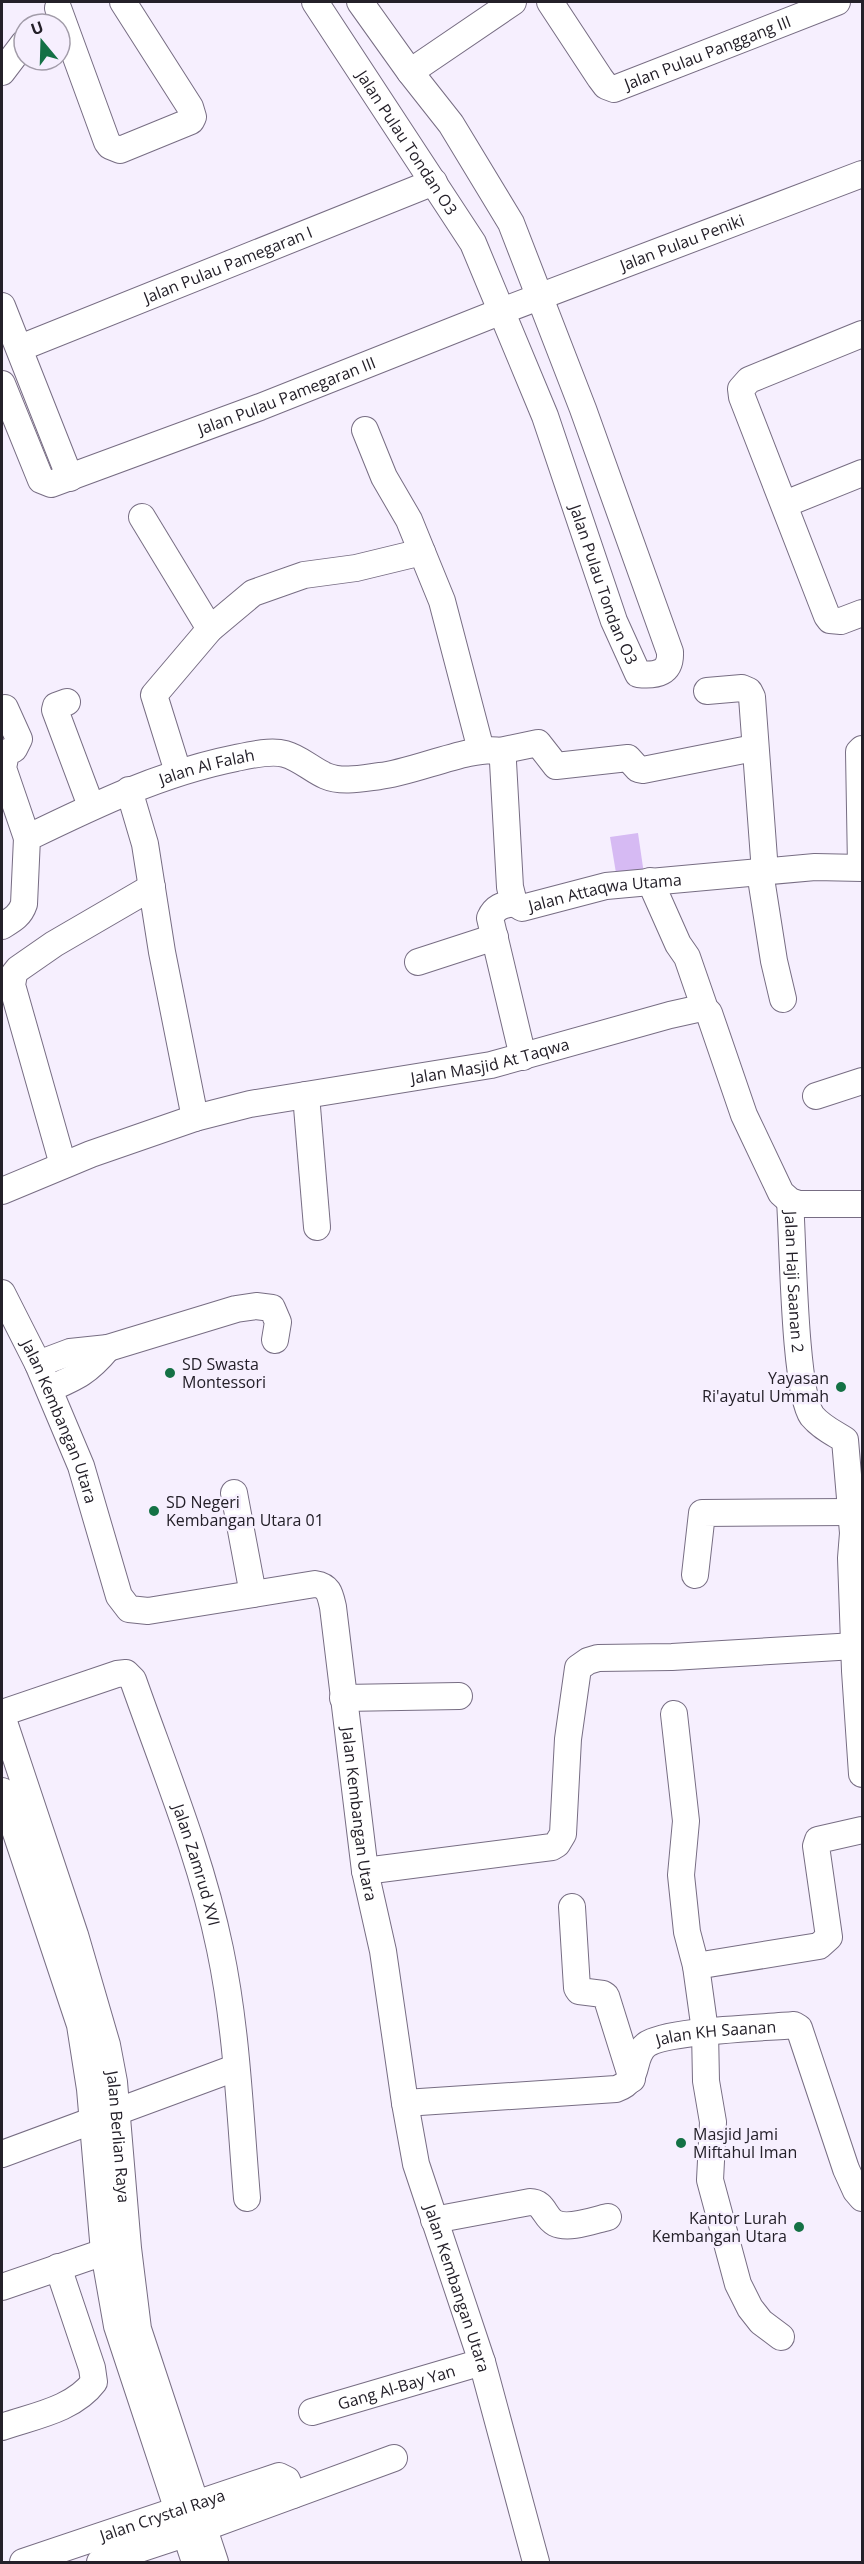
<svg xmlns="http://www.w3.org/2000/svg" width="864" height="2564" viewBox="0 0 864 2564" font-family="'Open Sans',sans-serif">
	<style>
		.green { fill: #d6baf3 }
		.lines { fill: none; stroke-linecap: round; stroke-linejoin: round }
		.minor-casing { stroke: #776d83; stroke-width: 28 }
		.minor { stroke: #fff; stroke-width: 26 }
		.poi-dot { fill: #147145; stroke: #f6effe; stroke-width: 2 }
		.labels { text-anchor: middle; stroke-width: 5; stroke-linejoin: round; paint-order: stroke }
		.street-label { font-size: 16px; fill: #242029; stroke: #f6effe }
		.poi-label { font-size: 16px; fill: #242029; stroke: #f6effe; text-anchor: start }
	</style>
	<rect width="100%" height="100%" fill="#f6effe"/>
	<polygon class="green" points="638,833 645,881 618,885 610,837"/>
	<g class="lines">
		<defs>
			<g id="minor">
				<path id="s1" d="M315 2 473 243 545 416 614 621 638 674C657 676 671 673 670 652L583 409 511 223 451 124 410 72 360 2"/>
				<path id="s2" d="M550 2 600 78 606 86 614 89 837 2"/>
				<polyline points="58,8 107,142 110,146 120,150 191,121 193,117 190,107 123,2"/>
				<polyline points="2,72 24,43"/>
				<polyline points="410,72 513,2"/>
				<polyline points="2,306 70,478"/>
				<polyline points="862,334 749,380 741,389 742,397 827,616 830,620 841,621 862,613"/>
				<path id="s3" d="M20 348 434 182"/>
				<path id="s4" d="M2 384 41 480 51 484 260 407 502 311 862 174"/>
				<polyline points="365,430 384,477 409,520 422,552"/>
				<polyline points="785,504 862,473"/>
				<polyline points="142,517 210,629"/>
				<polyline points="707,691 742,688 749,691 752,697 765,872"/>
				<polyline points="67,702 56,706 55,710 91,806"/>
				<polyline points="5,708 19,739 14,749 6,753 3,768 27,838"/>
				<polyline points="500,751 538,743 556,766 628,758 638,769 643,770 754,748"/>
				<polyline points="178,772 154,695 210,629 253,593 304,575 356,568 422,552 442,601 481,750"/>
				<polyline points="129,790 145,844 162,952 195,1118"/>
				<polyline points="861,867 859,752 862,749"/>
				<polyline points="760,872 774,961 783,999"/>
				<polyline points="650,881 678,944 687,957 705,1009 709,1013 744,1115 781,1193 790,1201 799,1204 862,1204"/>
				<path d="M514 903C502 905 495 907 490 918L523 1057"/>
				<path id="s5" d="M2 926C12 920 20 916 24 904L27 838C95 805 161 773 236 758 250 755 271 750 285 754 300 758 312 770 326 776 342 783 364 778 380 776 412 773 473 745 500 751L503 762 510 887 514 903 522 908 606 886 815 867 862 868"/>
				<polyline points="418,962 495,937"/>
				<polyline points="306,1095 317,1227"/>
				<polyline points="816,1096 862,1081"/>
				<polyline points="63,1165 12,985 14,974 18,969 54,944 152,887"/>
				<path id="s6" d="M2 1191 91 1154 195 1118 250 1104 491 1065 670 1015 697 1009H705"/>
				<path id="s7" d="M790 1201C793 1240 794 1391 812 1416 821 1427 834 1433 845 1440L853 1533 851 1558 855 1671 862 1774"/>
				<path id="s8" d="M2 1293 38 1364 81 1466 119 1596 129 1609 148 1611 315 1584C329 1586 330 1594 333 1607L365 1871 383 1951 405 2103 416 2164 482 2362 536 2562"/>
				<polyline points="38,1364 70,1352 108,1348 236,1309 256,1306 272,1308 278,1322 275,1340"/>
				<path d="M49 1389C77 1377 88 1372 108 1348"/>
				<polyline points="234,1493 253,1594"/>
				<polyline points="695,1575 702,1513 851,1512"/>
				<polyline points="343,1698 459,1696"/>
				<path id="s9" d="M2 1713 117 1674 126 1673 133 1680C164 1768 201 1857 220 1949 237 2030 240 2115 247 2198"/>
				<polyline points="674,1714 686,1821 681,1875 687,1932 696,1966 705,2031 706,2081 713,2122 710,2180 738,2284 750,2308 761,2322 781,2337"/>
				<path id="s10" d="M2 1716 75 1935 107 2045 114 2082 128 2248 138 2329 215 2562"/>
				<polyline points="2,1791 80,2025 90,2089 104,2252 117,2326 195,2562"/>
				<polyline points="365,1871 552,1847 557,1844 563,1834 568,1739 578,1668 588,1661 598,1658 672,1657 855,1646"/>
				<polyline points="572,1907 577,1988 579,1991 603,1994 606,1996 632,2079"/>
				<polyline points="696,1966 819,1946 829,1937 816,1846 818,1840 862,1830"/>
				<path id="s11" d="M405 2103 616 2089C642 2080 630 2058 646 2045 665 2030 766 2028 794 2025L799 2028 846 2169 856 2191 862 2198"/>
				<polyline points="2,2154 235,2068"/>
				<path d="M434 2220 530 2202C544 2202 544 2217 555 2223 569 2230 594 2220 608 2217"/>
				<polyline points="2,2287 104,2252"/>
				<path id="s12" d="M312 2412 482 2362"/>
				<path d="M2 2427C33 2416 73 2410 94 2382L92 2368 58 2267"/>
				<path id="s13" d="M23 2562 279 2476 287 2480 293 2495"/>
				<polyline points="100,2562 203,2528 394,2458"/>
			</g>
		</defs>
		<use href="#minor" class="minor-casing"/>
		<use href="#minor" class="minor"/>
	</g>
	<g class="poi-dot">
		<circle cx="170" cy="1373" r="6"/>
		<circle cx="841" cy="1387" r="6"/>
		<circle cx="154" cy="1511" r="6"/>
		<circle cx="681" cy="2143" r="6"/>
		<circle cx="799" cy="2227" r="6"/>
	</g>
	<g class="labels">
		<g class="street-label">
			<text dy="6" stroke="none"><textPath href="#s2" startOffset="210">Jalan Pulau Panggang III</textPath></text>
			<text dy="6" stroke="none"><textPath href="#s1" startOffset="168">Jalan Pulau Tondan O3</textPath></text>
			<text dy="6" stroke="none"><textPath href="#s4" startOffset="790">Jalan Pulau Peniki</textPath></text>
			<text dy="6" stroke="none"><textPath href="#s3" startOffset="224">Jalan Pulau Pamegaran I</textPath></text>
			<text dy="6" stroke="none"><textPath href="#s4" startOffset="366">Jalan Pulau Pamegaran III</textPath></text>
			<text dy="6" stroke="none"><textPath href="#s1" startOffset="654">Jalan Pulau Tondan O3</textPath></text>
			<text dy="6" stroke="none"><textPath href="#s5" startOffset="292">Jalan Al Falah</textPath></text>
			<text dy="6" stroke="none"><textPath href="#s5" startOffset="844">Jalan Attaqwa Utama</textPath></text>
			<text dy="6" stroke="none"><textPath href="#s6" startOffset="507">Jalan Masjid At Taqwa</textPath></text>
			<text dy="6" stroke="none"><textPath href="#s7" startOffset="81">Jalan Haji Saanan 2</textPath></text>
			<text dy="6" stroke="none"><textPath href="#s8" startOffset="141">Jalan Kembangan Utara</textPath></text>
			<text dy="6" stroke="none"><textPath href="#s8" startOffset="771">Jalan Kembangan Utara</textPath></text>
			<text dy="6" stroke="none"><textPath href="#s9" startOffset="336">Jalan Zamrud XVI</textPath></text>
			<text dy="6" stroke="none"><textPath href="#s11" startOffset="339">Jalan KH Saanan</textPath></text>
			<text dy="6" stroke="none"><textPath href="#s10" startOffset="438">Jalan Berlian Raya</textPath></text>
			<text dy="6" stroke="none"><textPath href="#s8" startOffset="1257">Jalan Kembangan Utara</textPath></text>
			<text dy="6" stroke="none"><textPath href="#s12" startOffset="88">Gang Al-Bay Yan</textPath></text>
			<text dy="6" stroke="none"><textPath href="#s13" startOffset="147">Jalan Crystal Raya</textPath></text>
		</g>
		<g class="poi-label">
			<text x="182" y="1370">SD Swasta<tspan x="182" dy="18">Montessori</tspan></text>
			<text x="829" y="1384" text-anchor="end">Yayasan<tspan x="829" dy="18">Ri'ayatul Ummah</tspan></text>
			<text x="166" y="1508">SD Negeri<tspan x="166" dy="18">Kembangan Utara 01</tspan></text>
			<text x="693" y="2140">Masjid Jami<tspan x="693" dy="18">Miftahul Iman</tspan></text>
			<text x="787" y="2224" text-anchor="end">Kantor Lurah<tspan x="787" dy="18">Kembangan Utara</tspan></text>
		</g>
	</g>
	<rect width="864" height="2564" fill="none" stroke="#242029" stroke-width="6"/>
	<g transform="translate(42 42) rotate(341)"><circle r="28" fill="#f6effe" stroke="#a29ca9" stroke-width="1.5"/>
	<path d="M0-4.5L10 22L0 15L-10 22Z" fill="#147145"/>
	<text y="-9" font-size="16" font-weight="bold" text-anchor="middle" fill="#242029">U</text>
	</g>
</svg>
